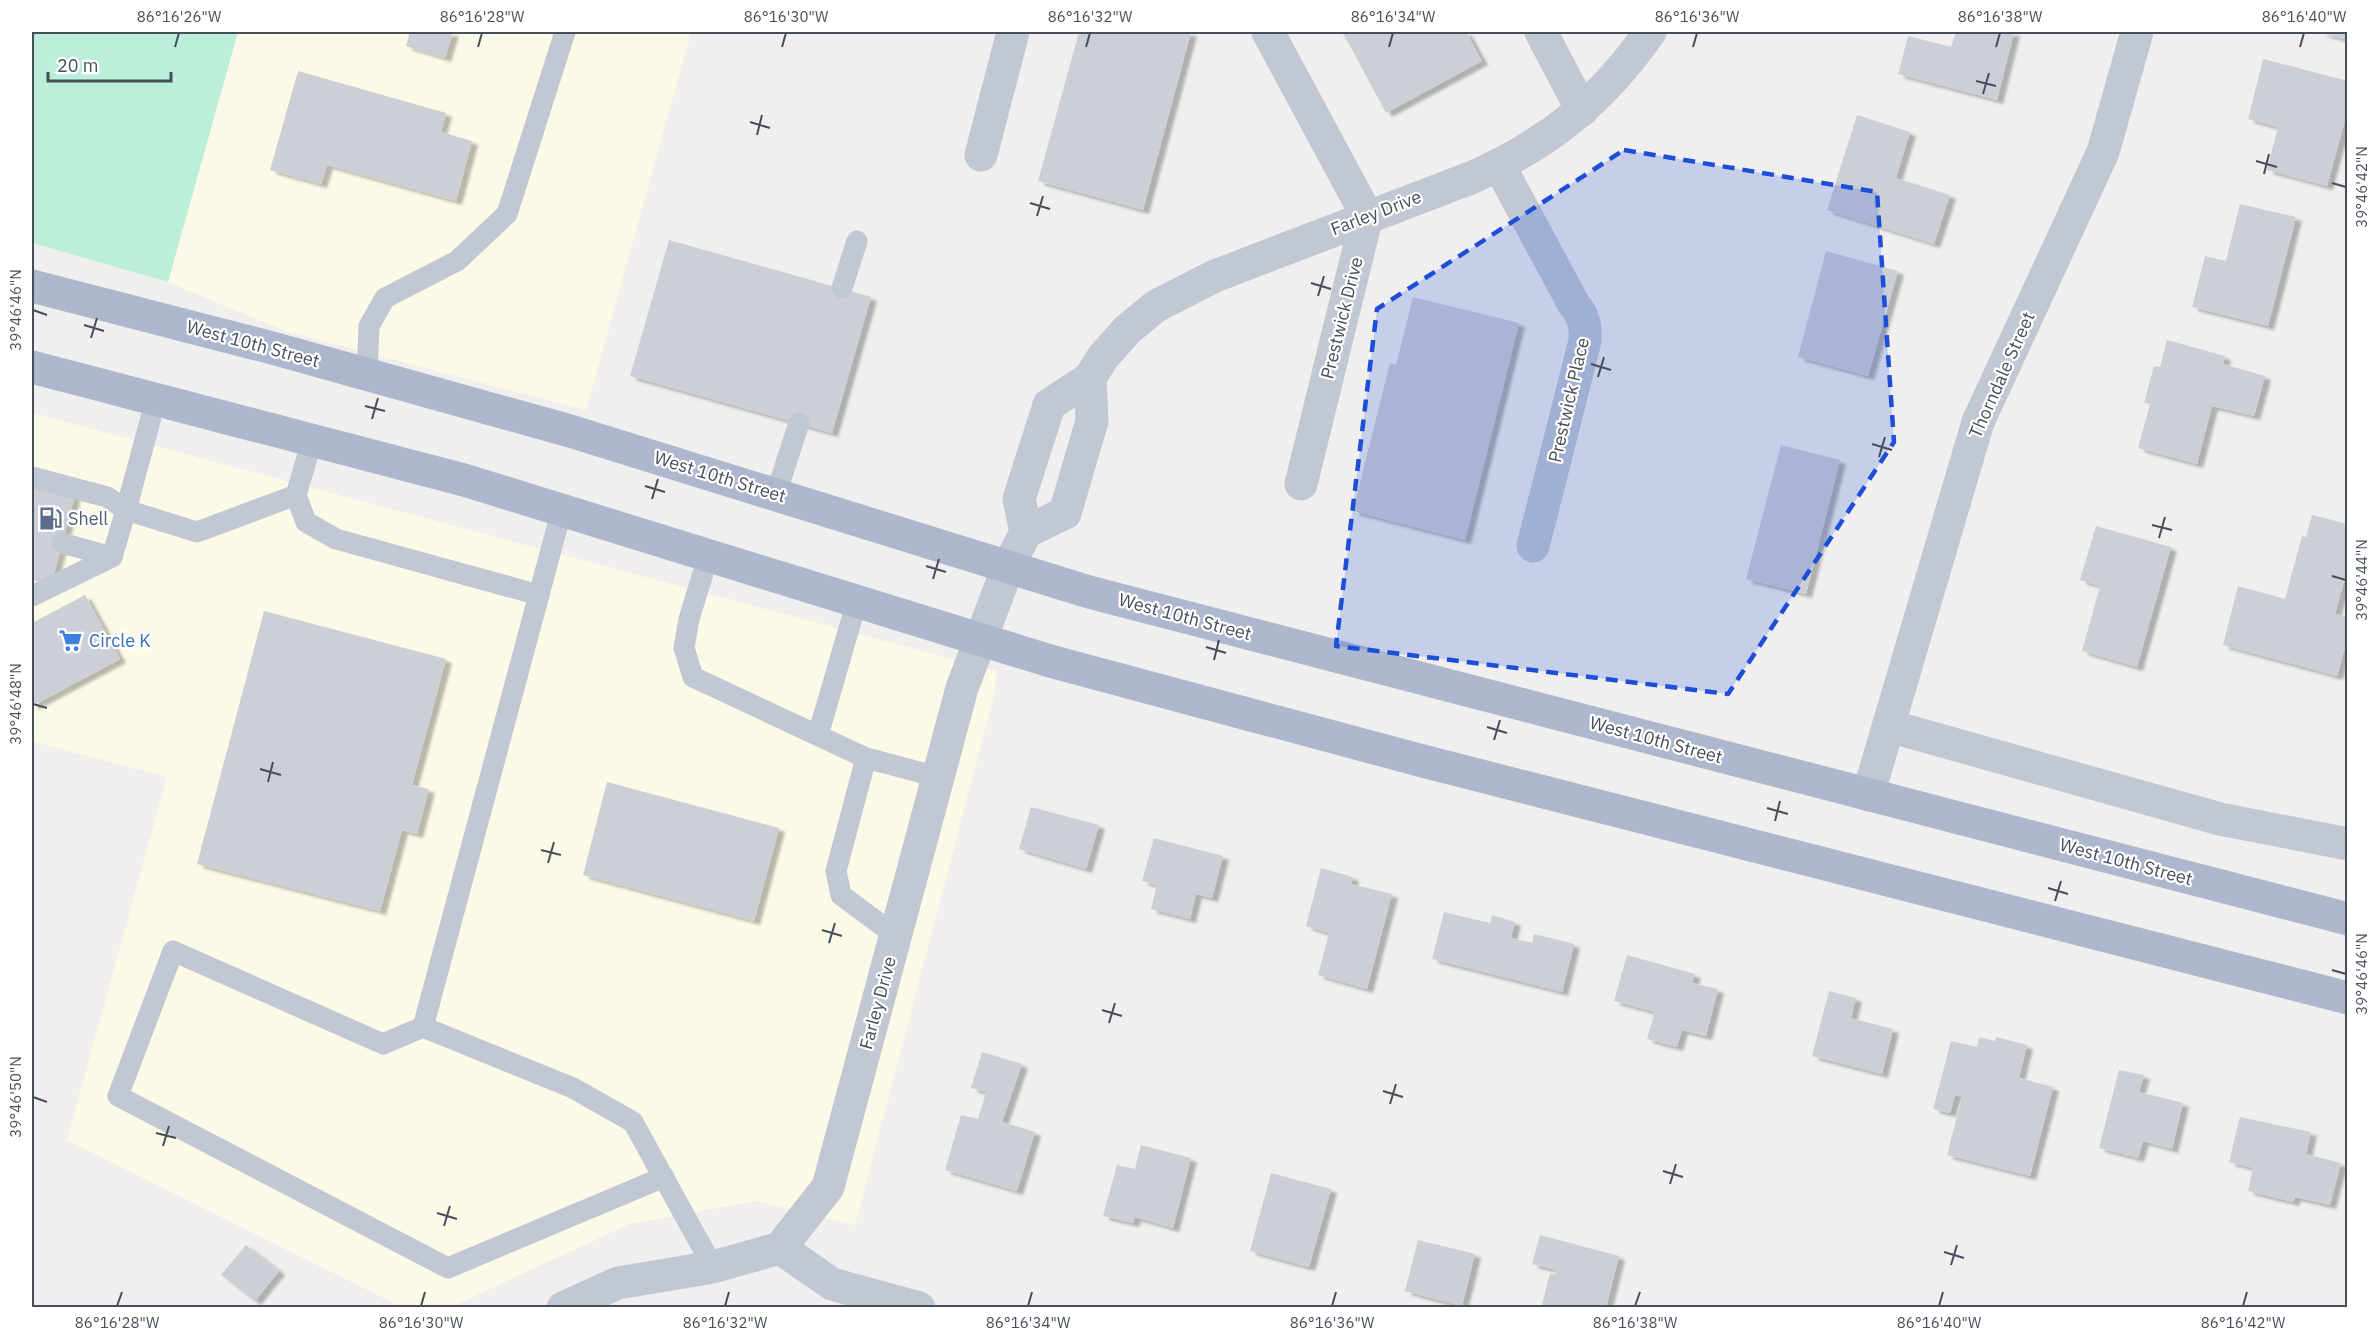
<svg xmlns="http://www.w3.org/2000/svg" width="2379" height="1339" viewBox="0 0 2379 1339" font-family="'IBM Plex Sans',sans-serif">
	<style>
		.commercial { fill: #fcfae7 }
		.green { fill: #bcefd9 }
		.building { fill: #cdcfd6; filter: url(#shadow) }
		.lines { fill: none; stroke-linecap: round; stroke-linejoin: round }
		.lane { stroke: #c1c8d4; stroke-width: 21 }
		.street { stroke: #c1c8d4; stroke-width: 33 }
		.primary { stroke: #adb8ce; stroke-width: 33 }
		.marked { fill: #1d4ed8; fill-opacity: 0.2; stroke: #1d4ed8; stroke-width: 4.5; stroke-dasharray: 12 8; stroke-linejoin: round }
		.ticks { fill: none; stroke: #464e5c; stroke-width: 2 }
		.labels { text-anchor: middle; stroke-width: 4.5; stroke-linejoin: round; paint-order: stroke }
		.street-label { font-size: 18px; fill: #464e5c; stroke: #fff }
		.service-label { font-size: 18px; fill: #4e5e75; stroke: #fff; text-anchor: start }
		.shop-label { font-size: 18px; fill: #366cbe; stroke: #fff; text-anchor: start }
		.neatline { fill: none; stroke: #464e5c; stroke-width: 2 }
		.ticks-label { font-size: 15px; text-anchor: middle; fill: #464e5c }
	</style>
	<defs>
		<filter id="shadow"><feDropShadow dx="6" dy="4" stdDeviation="1.5" flood-color="#0004"/></filter>
	</defs>
	<rect width="100%" height="100%" fill="#f1efee"/>
	<g class="commercial">
		<polygon points="238,32 691,32 586,410 288,332 168,282"/>
		<polygon points="32,413 997,671 994,695 855,1225 755,1201 629,1224 451,1307 402,1307 67,1140 167,777 32,741"/>
	</g>
	<polygon class="green" points="32,32 238,32 168,282 32,243"/>
	<g class="building">
		<polygon points="410,32 453,32 445,58 406,46"/>
		<polygon points="1079,32 1191,32 1143,210 1038,181"/>
		<polygon points="1338,32 1466,32 1482,61 1386,113 1343,33 1340,35"/>
		<polygon points="1956,32 2014,32 1997,100 1898,74 1908,36 1951,47"/>
		<polygon points="2318,32 2348,32 2348,40"/>
		<polygon points="2263,59 2348,81 2348,109 2327,186 2267,170 2278,127 2248,119"/>
		<polygon points="298,71 446,113 441,132 472,141 456,201 327,165 321,184 270,170"/>
		<polygon points="1857,115 1910,132 1896,178 1950,195 1934,244 1827,210"/>
		<polygon points="2240,204 2296,217 2268,326 2192,307 2205,256 2226,261"/>
		<polygon points="669,240 871,297 832,433 630,376"/>
		<polygon points="1826,251 1898,271 1868,376 1798,357"/>
		<polygon points="1413,297 1519,323 1465,540 1353,511 1390,363 1396,365"/>
		<polygon points="2167,340 2225,356 2223,364 2265,376 2254,416 2212,406 2197,464 2138,448 2150,404 2144,403 2154,366 2160,367"/>
		<polygon points="1781,445 1840,460 1806,594 1746,579"/>
		<polygon points="32,483 75,495 51,585 32,580"/>
		<polygon points="2312,515 2348,524 2348,567 2335,614 2348,617 2348,636 2337,676 2223,645 2238,586 2285,599 2302,536 2306,537"/>
		<polygon points="2096,526 2171,547 2137,667 2082,651 2100,586 2080,580"/>
		<polygon points="85,595 120,659 32,706 32,623"/>
		<polygon points="264,611 446,659 412,785 429,789 417,834 402,830 380,911 197,864"/>
		<polygon points="607,782 779,828 754,921 583,875"/>
		<polygon points="1031,807 1099,825 1086,869 1019,849"/>
		<polygon points="1154,838 1223,856 1212,898 1196,894 1190,919 1151,909 1157,885 1142,881"/>
		<polygon points="1321,868 1353,877 1351,884 1392,894 1367,989 1318,975 1329,933 1306,926"/>
		<polygon points="1444,912 1490,923 1492,915 1515,922 1511,938 1532,943 1534,934 1574,944 1562,992 1432,959"/>
		<polygon points="1627,955 1695,974 1692,983 1718,989 1706,1036 1682,1030 1677,1047 1647,1039 1655,1012 1614,1001"/>
		<polygon points="1829,991 1856,998 1851,1018 1893,1029 1882,1074 1812,1056"/>
		<polygon points="1979,1037 1995,1041 1996,1037 2027,1045 2019,1078 2053,1087 2030,1176 1947,1155 1962,1097 1955,1095 1950,1113 1933,1109 1951,1041 1977,1047"/>
		<polygon points="982,1052 1022,1064 1002,1122 1035,1132 1017,1191 945,1170 961,1115 978,1119 986,1092 971,1088"/>
		<polygon points="2119,1070 2144,1075 2139,1092 2183,1103 2172,1149 2143,1141 2138,1158 2099,1148"/>
		<polygon points="2240,1117 2311,1132 2306,1154 2341,1163 2330,1205 2295,1197 2293,1202 2248,1191 2253,1168 2229,1162"/>
		<polygon points="1141,1145 1191,1158 1173,1228 1135,1217 1133,1223 1103,1216 1117,1165 1135,1169"/>
		<polygon points="1271,1173 1331,1189 1309,1267 1250,1251"/>
		<polygon points="1540,1235 1619,1256 1606,1308 1541,1308 1550,1273 1555,1275 1556,1270 1532,1264"/>
		<polygon points="1418,1240 1475,1254 1462,1306 1405,1291"/>
		<polygon points="246,1245 279,1271 255,1301 221,1275"/>
	</g>
	<g class="lines">
		<g class="lane">
			<polyline points="842,288 857,241"/>
			<polyline points="367,375 369,326 385,298 457,261 507,214 565,32"/>
			<polyline points="312,441 296,495 306,522 336,539 539,595"/>
			<polyline points="32,477 107,497 126,510 156,399"/>
			<polyline points="776,494 799,423"/>
			<polyline points="562,509 423,1027 383,1044 173,951 118,1096 448,1268 664,1177"/>
			<polyline points="62,543 112,557"/>
			<polyline points="709,554 689,619 684,648 693,677 866,758"/>
			<polyline points="32,596 112,557 126,510 197,532 296,495"/>
			<polyline points="818,735 857,601"/>
			<polyline points="896,936 841,895 836,871 866,758 938,777"/>
			<polyline points="423,1027 573,1088 633,1122 713,1267"/>
		</g>
		<g class="street">
			<polyline points="1268,32 1367,216 1301,484"/>
			<polyline points="1541,32 1582,110"/>
			<polyline points="981,155 1013,32"/>
			<path d="M1499 165 1573 303C1583 315 1586 324 1585 341L1533 546"/>
			<path d="M1026 532 1019 499 1049 405 1090 378 1103 357 1127 330 1156 306 1215 276 1473 177C1550 143 1602 100 1650 32"/>
			<polyline points="1889,726 2220,819 2348,844"/>
			<polyline points="1868,795 1978,422 2103,152 2137,32"/>
			<polyline points="780,1248 832,1284 919,1308"/>
			<polyline points="563,1308 618,1283 713,1267 780,1248 828,1187 962,688 1008,567 1026,532 1065,513 1092,421 1090,378"/>
		</g>
		<g class="primary">
			<polyline points="32,286 276,349 570,431 1089,592 2348,919"/>
			<polyline points="32,367 464,480 1050,661 1419,760 2348,998"/>
		</g>
	</g>
	<path class="marked" d="M1624 150 1877 192 1894 442 1728 694 1336 646 1377 309Z"/>
	<path class="ticks" d="M175 47 179 33M478 47 482 33M782 47 786 33M1086 47 1090 33M1389 47 1393 33M1693 47 1697 33M1996 47 2000 33M2300 47 2304 33M1976 81 1996 86M1983 94 1989 73M750 122 770 128M757 135 762 115M2256 161 2277 167M2264 174 2269 154M2332 183 2346 187M1030 203 1050 209M1037 216 1043 196M1311 283 1331 289M1318 296 1324 276M33 310 47 315M84 325 104 331M91 338 97 318M1591 364 1611 370M1598 377 1604 357M365 406 385 411M372 419 378 398M1872 444 1892 450M1879 457 1885 437M645 486 665 492M652 499 658 479M2152 525 2172 530M2159 538 2165 517M926 566 946 572M2332 576 2346 580M933 579 939 559M1206 647 1226 653M1214 660 1219 640M33 704 47 708M1487 727 1507 733M1494 740 1500 720M260 769 281 775M268 782 273 762M1767 808 1788 814M1775 821 1780 801M541 850 561 855M548 863 554 842M2048 888 2068 894M2055 901 2061 881M822 930 842 936M829 943 835 923M2332 970 2346 974M1102 1010 1122 1016M1109 1023 1115 1003M1383 1091 1403 1097M33 1097 47 1102M1390 1104 1396 1084M156 1133 176 1138M163 1146 169 1126M1663 1171 1683 1177M1670 1184 1676 1164M437 1213 457 1219M444 1226 450 1206M1944 1252 1964 1258M1951 1265 1957 1245M117 1306 122 1292M421 1306 425 1292M725 1306 729 1292M1028 1306 1032 1292M1332 1306 1336 1292M1635 1306 1640 1292M1939 1306 1943 1292M2243 1306 2247 1292"/>
	<defs>
		<symbol id="fuel-bare" viewBox="-9 -9 18 18"><path d="M-5.5-6h7V0h2V4h1.3V-2.5L3-4.5l.8-.8L6-3V5H2.5V1h-1V6h-7ZM-4.2-4.7v3.2H.2V-4.7Z" fill="#5c6f8a" stroke="#fff" stroke-width="2.5" paint-order="stroke"/></symbol>
		<symbol id="supermarket-bare" viewBox="-9 -9 18 18"><path d="M-6-5.5h2.5l.6 2H6L4.5 2H-2.5L-4.4-4H-6ZM-1.5 3.2a1.3 1.3 0 1 0 .1 0ZM3 3.2a1.3 1.3 0 1 0 .1 0Z" fill="#3f7fe0" stroke="#fff" stroke-width="2.5" paint-order="stroke"/></symbol>
	</defs>
	<g fill-rule="evenodd">
		<use href="#fuel-bare" x="34" y="502" width="33" height="33"/>
		<use href="#supermarket-bare" x="54" y="624" width="33" height="33"/>
	</g>
	<g class="labels">
		<g class="street-label">
			<text transform="translate(1376 213) rotate(-21)" y="6">Farley Drive</text>
			<text transform="translate(1342 318) rotate(-76)" y="6">Prestwick Drive</text>
			<text transform="translate(253 344) rotate(15)" y="6">West 10th Street</text>
			<text transform="translate(2002 375) rotate(-66)" y="6">Thorndale Street</text>
			<text transform="translate(1569 400) rotate(-77)" y="6">Prestwick Place</text>
			<text transform="translate(720 477) rotate(17)" y="6">West 10th Street</text>
			<text transform="translate(1185 617) rotate(15)" y="6">West 10th Street</text>
			<text transform="translate(1656 740) rotate(15)" y="6">West 10th Street</text>
			<text transform="translate(2126 862) rotate(15)" y="6">West 10th Street</text>
			<text transform="translate(878 1003) rotate(-75)" y="6">Farley Drive</text>
		</g>
		<g class="service-label">
			<text x="68" y="525">Shell</text>
		</g>
		<g class="shop-label">
			<text x="89" y="647">Circle K</text>
		</g>
	</g>
	<rect width="2379" height="1339" fill="none" stroke="#ffffff" stroke-width="66"/>
	<path d="M48 72v9h123v-9" fill="none" stroke="#464e5c" stroke-width="3"/>
	<text x="57" y="72" font-size="18" fill="#464e5c" stroke="#ffffff" stroke-width="4.5" paint-order="stroke">20 m</text>
	<rect x="33" y="33" width="2313" height="1273" class="neatline"/>
	<g class="ticks-label">
		<text x="179" y="22">86°16'26"W</text>
		<text x="482" y="22">86°16'28"W</text>
		<text x="786" y="22">86°16'30"W</text>
		<text x="1090" y="22">86°16'32"W</text>
		<text x="1393" y="22">86°16'34"W</text>
		<text x="1697" y="22">86°16'36"W</text>
		<text x="2000" y="22">86°16'38"W</text>
		<text x="2304" y="22">86°16'40"W</text>
		<text transform="translate(2362 187) rotate(-90)" y="5">39°46'42"N</text>
		<text transform="translate(16 310) rotate(-90)" y="5">39°46'46"N</text>
		<text transform="translate(2362 580) rotate(-90)" y="5">39°46'44"N</text>
		<text transform="translate(16 704) rotate(-90)" y="5">39°46'48"N</text>
		<text transform="translate(2362 974) rotate(-90)" y="5">39°46'46"N</text>
		<text transform="translate(16 1097) rotate(-90)" y="5">39°46'50"N</text>
		<text x="117" y="1328">86°16'28"W</text>
		<text x="421" y="1328">86°16'30"W</text>
		<text x="725" y="1328">86°16'32"W</text>
		<text x="1028" y="1328">86°16'34"W</text>
		<text x="1332" y="1328">86°16'36"W</text>
		<text x="1635" y="1328">86°16'38"W</text>
		<text x="1939" y="1328">86°16'40"W</text>
		<text x="2243" y="1328">86°16'42"W</text>
	</g>
</svg>
